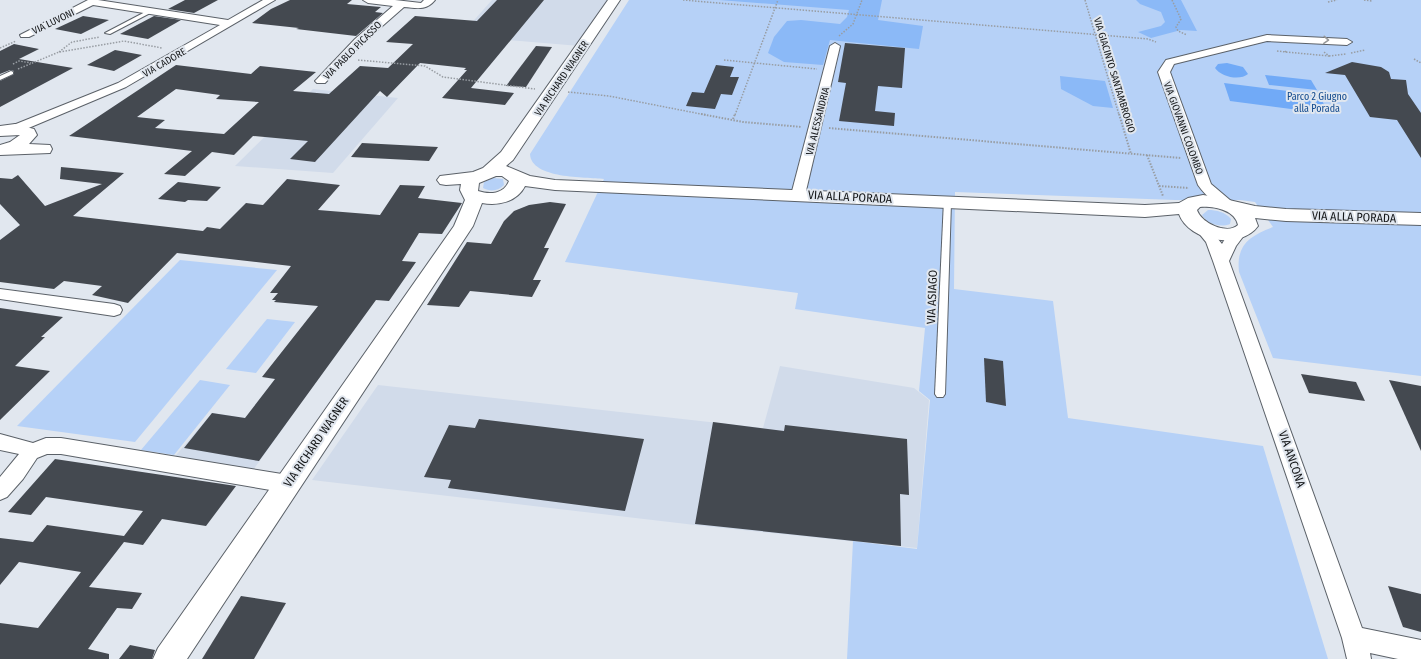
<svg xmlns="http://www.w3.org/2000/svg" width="1421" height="659" viewBox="0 0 1421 659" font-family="'Fira Sans Condensed',sans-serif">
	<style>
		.built { fill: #d1dbea }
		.green { fill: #b6d1f7 }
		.forest { fill: #8bb9f7 }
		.water { fill: #71aaf7 }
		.building { fill: #444950; fill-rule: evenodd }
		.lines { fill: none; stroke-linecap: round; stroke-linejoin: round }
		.service-casing { stroke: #5b6168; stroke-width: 2 }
		.minor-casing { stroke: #5b6168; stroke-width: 2 }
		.tertiary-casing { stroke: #5b6168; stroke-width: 2 }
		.path-far1 { stroke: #989da3; stroke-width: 1.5; stroke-dasharray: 1.5 1.5; stroke-linecap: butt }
		.path { stroke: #989da3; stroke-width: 2; stroke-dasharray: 1.5 1.5; stroke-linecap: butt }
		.service { fill: #fff; fill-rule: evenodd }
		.minor { fill: #fff; fill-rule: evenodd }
		.tertiary { fill: #fff; fill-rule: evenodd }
		.oneway { stroke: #969798 }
		.labels { text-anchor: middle; stroke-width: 4; stroke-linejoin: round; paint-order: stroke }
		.far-street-label { font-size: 10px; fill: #151719; stroke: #e1e7ef }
		.far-park-label { font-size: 10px; fill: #11498d; stroke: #e1e7ef }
		.street-label { font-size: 12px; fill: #151719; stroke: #e1e7ef }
	</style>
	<rect width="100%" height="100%" fill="#e1e7ef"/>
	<g class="built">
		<polygon points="492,0 610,0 580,46 460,36"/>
		<polygon points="313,89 398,98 333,173 235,166"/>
		<polygon points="780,366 914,388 929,400 917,548 695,525 312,480 378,385 763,428"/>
		<polygon points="212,413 286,424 251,473 172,460"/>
	</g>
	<g class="green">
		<path d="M629 0H1421V376L1273 358 1239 272C1236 245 1249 236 1273 227L1255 202 1240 200H1175L955 192 954 289 1053 301 1068 418 1263 446 1328 659H847L853 541 917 549 930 400 919 391 925 328 795 309 798 293 565 262 604 179C586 177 531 179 530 154Z"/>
		<path d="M493 178 503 179 504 185C499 191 490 192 483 188L484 182Z"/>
		<path d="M1208 210C1217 210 1225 212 1231 219L1230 224C1220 228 1207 224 1202 215Z"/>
		<polygon points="180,260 277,270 135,442 17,426"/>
		<polygon points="267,319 295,322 256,373 226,369"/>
		<polygon points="200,380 230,385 174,455 141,450"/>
	</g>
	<g class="forest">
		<polygon points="719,0 882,0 878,20 923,26 919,49 830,40 823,65 784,62 768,53 774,37 787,21 801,20 840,24 847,17 849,10"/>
		<polygon points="1136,0 1181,0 1197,31 1181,30 1151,38 1138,32 1161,26 1165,22 1161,12 1140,4"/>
		<polygon points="1060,76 1105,81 1113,108 1093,106 1061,89"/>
	</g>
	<g class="water">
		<path d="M1227 63 1243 67 1248 74C1240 81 1221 77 1215 68L1218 64Z"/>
		<polygon points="1265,75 1311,80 1317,90 1269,85"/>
		<polygon points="1224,83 1319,95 1329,114 1230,101"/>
	</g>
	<g class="building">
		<polygon points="185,0 218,0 194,13 168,9"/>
		<polygon points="290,0 352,0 347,4 381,7 375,12 383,13 356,36 296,29 299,28 252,23 271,9"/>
		<path d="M497 0H544L471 88 514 93 505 105 442 98 467 70H464L466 68 420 63 387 97 380 91 315 162 290 159 308 141 253 136 234 155 212 152 185 176 164 174 192 151 69 136 176 65 251 74 260 66 316 72 293 91 329 94 360 66 388 68 413 44 386 42 415 16 477 21ZM176 89 220 95 216 99 259 102 224 134 155 128 165 120 137 117Z"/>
		<polygon points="83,16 109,20 81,34 55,29"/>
		<polygon points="154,16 181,20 148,39 120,34"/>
		<polygon points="845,43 905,48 902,88 878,86 875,111 895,113 894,126 839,121 846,83 838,82"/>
		<polygon points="14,44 39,49 19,59 73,68 0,107 0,81 14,74 14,71 10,70 0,74 0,51"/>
		<polygon points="536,46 552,47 526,87 506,86"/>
		<polygon points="115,50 142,55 114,71 87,65"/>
		<polygon points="1352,62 1381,67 1389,72 1391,79 1406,80 1408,94 1421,113 1421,158 1397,120 1370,117 1345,75 1325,73"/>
		<polygon points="716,65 734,67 730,77 739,77 732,95 721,94 715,109 686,106 692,92 704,93"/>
		<polygon points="362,143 438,147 429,161 351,157"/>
		<polygon points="61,167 124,173 73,216 203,231 207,227 220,229 246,203 263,205 287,179 340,185 318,210 380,215 400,185 425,186 418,198 462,203 442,234 419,233 402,261 416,262 389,301 376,300 259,461 184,448 212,413 245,418 275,379 262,377 318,306 274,302 276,300 272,300 278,293 270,293 291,266 177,253 128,303 92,295 102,286 64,281 54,289 0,282 0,240 20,225 0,204 0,178 12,179 18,175 45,206 102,184 60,179"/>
		<polygon points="178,182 221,187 207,201 188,200 185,202 158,199"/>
		<polygon points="550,202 566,204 544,248 549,248 533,280 541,280 532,297 470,291 459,307 427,305 467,242 491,244 504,221 514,211 529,205"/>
		<polygon points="0,308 63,317 41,337 45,337 15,366 50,371 0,420"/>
		<polygon points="984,358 1003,361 1006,406 986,402"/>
		<polygon points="1301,374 1356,382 1365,401 1309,393"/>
		<polygon points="1389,380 1421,386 1421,451"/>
		<polygon points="479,419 644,439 625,511 448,488 451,480 424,477 449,425 475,428"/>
		<polygon points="713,422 784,431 785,425 907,439 909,495 900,494 901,546 695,524"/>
		<polygon points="55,459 236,486 206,526 162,519 143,545 124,542 89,587 142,593 132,609 117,608 88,649 109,654 109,659 0,659 0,623 38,628 81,572 19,562 0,585 0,538 33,542 47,525 124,536 143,511 46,497 31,515 8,512"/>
		<polygon points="1388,586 1421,594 1421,632 1403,627"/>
		<polygon points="241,596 286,603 254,659 202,659"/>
		<polygon points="130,645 155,650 152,659 119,659"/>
	</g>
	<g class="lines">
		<defs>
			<g id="service">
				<polygon points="149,10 154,11 110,34 105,33"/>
				<polygon points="11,71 13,72 13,74 0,80 0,76"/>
				<polygon points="944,200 950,200 951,202 945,394 943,397 937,397 935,394"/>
			</g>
			<g id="minor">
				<polygon points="88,0 98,0 228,20 263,0 275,0 126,87 19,132 11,132 9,129 11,126 118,83 220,25 93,5 29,37 21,37 20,35"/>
				<path d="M363 0H395L421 3 424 0H435C426 11 417 8 404 7L363 43 325 83H317L315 81 317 79 355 39 393 6 368 3Z"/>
				<path d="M1267 35 1347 39 1352 42 1347 45 1267 41 1174 64 1170 72 1211 184 1237 206 1235 209C1222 212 1205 195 1198 185L1158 72 1166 60Z"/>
				<polygon points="835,43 840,46 805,195 803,198 793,198 791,195 830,46"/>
				<path d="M1200 221 1205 223 1222 244C1227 235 1233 228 1243 231L1245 234 1236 246 1229 261 1362 628 1421 640V659H1398L1370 653 1371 659H1347L1342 638 1213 261 1206 242 1193 226 1195 223Z"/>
				<polygon points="0,289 114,304 120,306 122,310 120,314 114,316 0,299"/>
				<polygon points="0,434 33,443 46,438 61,438 288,475 295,478 298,484 295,490 288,493 61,454 47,454 37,458 23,479 7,497 0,500 0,477 19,454 0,450"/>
			</g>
			<g id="tertiary">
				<path d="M608 0H620L513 160 506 166 530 176 555 180 1145 205 1179 203 1188 198 1203 195 1216 197 1255 206 1286 209 1421 213V225L1286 221 1255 218 1258 226C1241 250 1189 242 1179 214L1145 217 555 190 525 186C517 202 498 206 482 203L473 226 187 659H153L158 648 454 226 465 200 460 190 461 184 446 185 440 184 437 180 440 176 473 172 483 168 501 152ZM496 176H502L509 181C504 194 490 195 478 191L479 183ZM1200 207C1214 206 1235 210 1238 225 1227 235 1201 223 1197 210Z"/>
				<polygon points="15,124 34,129 37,135 29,144 50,145 52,149 50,153 0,155 0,145 10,142 20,135 0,136 0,126"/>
			</g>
		</defs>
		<use href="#service" class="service-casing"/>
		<use href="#minor" class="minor-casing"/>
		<use href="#tertiary" class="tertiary-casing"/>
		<g class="path-far1">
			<polyline points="683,0 1148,39 1156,42"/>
			<polyline points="1085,0 1119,115"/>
			<polyline points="1172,0 1181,19 1176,27 1178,31 1187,35"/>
			<polyline points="1364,0 1372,1"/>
			<polyline points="1328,2 1337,0"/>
			<polyline points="839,36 853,24 862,0"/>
			<polyline points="0,48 16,41"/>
			<polyline points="1277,51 1286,52 1284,50"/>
			<polyline points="59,52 72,42 100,37"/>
			<polyline points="1286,52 1329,56 1324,52"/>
			<polyline points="1351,53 1365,50"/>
			<polyline points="1329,56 1346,54"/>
			<polyline points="1414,59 1421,63"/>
			<polyline points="358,60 425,66 443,77 535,89"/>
			<polyline points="724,60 817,69"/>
			<polyline points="13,64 19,61 31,63"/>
			<polyline points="18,69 59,52 124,41 162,48"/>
			<polyline points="568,92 609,96 706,115"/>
			<polyline points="735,115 778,0"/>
		</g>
		<g class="path">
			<polyline points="701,114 743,122 802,127"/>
			<polyline points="1119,114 1131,154"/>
			<polyline points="733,119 735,114"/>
			<polyline points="829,128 1181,158"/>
			<polyline points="1147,155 1163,196"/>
			<polyline points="1159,186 1189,188"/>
		</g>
		<use href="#service" class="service"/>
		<use href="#minor" class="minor"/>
		<use href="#tertiary" class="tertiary"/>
	</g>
	<defs><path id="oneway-chevron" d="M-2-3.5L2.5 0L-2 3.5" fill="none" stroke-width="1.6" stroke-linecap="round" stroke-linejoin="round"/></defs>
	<use class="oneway" href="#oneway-chevron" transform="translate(1326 40) rotate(4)"/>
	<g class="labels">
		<g class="far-street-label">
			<text transform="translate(53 21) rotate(-26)" y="4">VIA LUVONI</text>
			<text transform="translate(352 50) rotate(-45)" y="4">VIA PABLO PICASSO</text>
			<text transform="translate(164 62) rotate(-30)" y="4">VIA CADORE</text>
			<text transform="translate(1115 75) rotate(73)" y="4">VIA GIACINTO SANTAMBROGIO</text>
			<text transform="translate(561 78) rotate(-56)" y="4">VIA RICHARD WAGNER</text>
			<text transform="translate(817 121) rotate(-76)" y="4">VIA ALESSANDRIA</text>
			<text transform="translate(1184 128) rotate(70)" y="4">VIA GIOVANNI COLOMBO</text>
		</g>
		<g class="far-park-label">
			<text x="1317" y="100">Parco 2 Giugno<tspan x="1317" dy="12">alla Porada</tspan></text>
		</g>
		<g class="street-label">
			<text transform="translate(850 197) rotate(3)" y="4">VIA ALLA PORADA</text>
			<text transform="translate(1354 217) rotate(2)" y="4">VIA ALLA PORADA</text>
			<text transform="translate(932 297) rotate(-88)" y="4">VIA ASIAGO</text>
			<text transform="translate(316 442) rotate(-56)" y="4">VIA RICHARD WAGNER</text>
			<text transform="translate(1292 459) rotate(71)" y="4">VIA ANCONA</text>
		</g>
	</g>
</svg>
